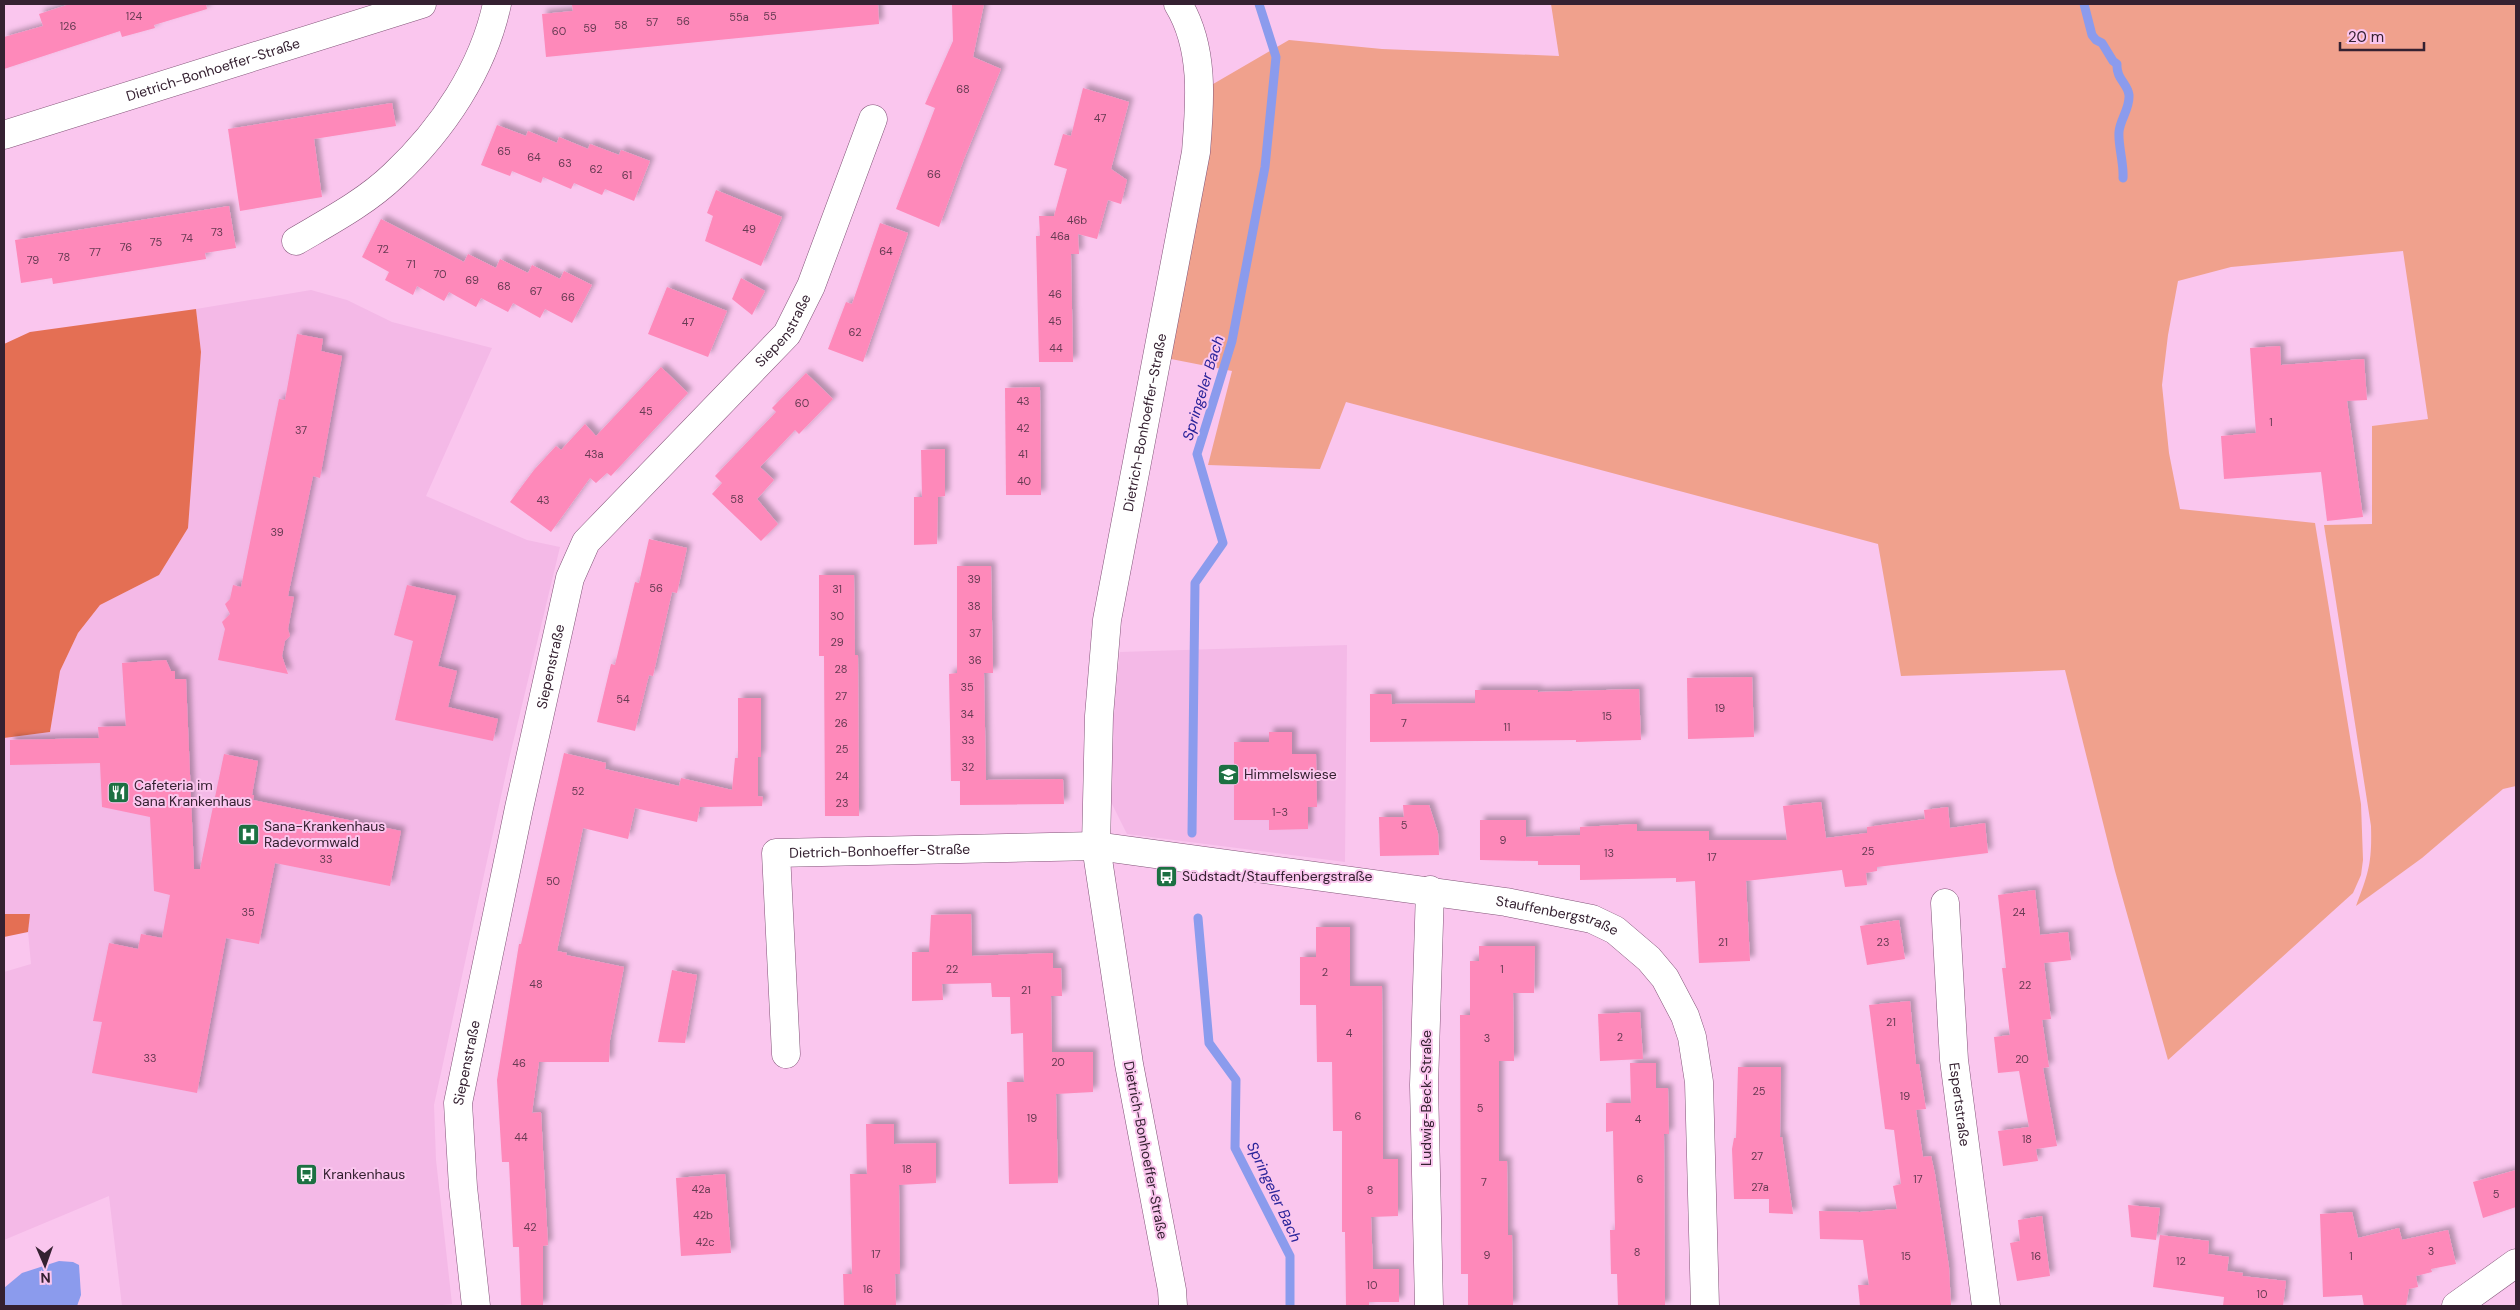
<svg xmlns="http://www.w3.org/2000/svg" width="2520" height="1310" viewBox="0 0 2520 1310" font-family="'DM Sans',sans-serif">
	<style>
		.built { fill: #f4b9e7 }
		.green { fill: #f0a18d }
		.forest { fill: #e46f54 }
		.water { fill: #8b9bed }
		.lines { fill: none; stroke-linecap: round; stroke-linejoin: round }
		.stream { stroke: #8b9bed; stroke-width: 9 }
		.building { fill: #fe89ba; filter: url(#shadow) }
		.minor-casing { stroke: #825478; stroke-width: 29 }
		.minor { stroke: #fff; stroke-width: 28 }
		.labels { text-anchor: middle; stroke-width: 4; stroke-linejoin: round; paint-order: stroke }
		.number-label { font-size: 11px; fill: #673b53 }
		.street-label { font-size: 14px; fill: #352131; stroke: #fac6ee }
		.poi-label { font-size: 14px; fill: #352131; stroke: #fac6ee; text-anchor: start }
		.water-label { font-size: 15px; font-style: italic; fill: #2a249a; stroke: #fac6ee }
	</style>
	<defs>
		<filter id="shadow"><feDropShadow dx="4.5" dy="-4.5" stdDeviation="2.5" flood-color="#0004"/></filter>
	</defs>
	<rect width="100%" height="100%" fill="#fac6ee"/>
	<g class="built">
		<polygon points="311,290 347,300 392,322 492,348 426,496 527,540 560,547 510,755 434,1105 436,1160 452,1304 433,1306 122,1306 109,1196 4,1240 4,972 31,964 28,932 29,915 4,914 4,738 50,732 60,671 78,633 100,605 159,575 201,352 196,309"/>
		<polygon points="1347,645 1345,862 1127,834 1111,802 1110,747 1120,652"/>
	</g>
	<path class="green" d="M1551 4H2516V786L2503 789 2422 858 2356 906C2369 872 2372 862 2371 826L2324 525 2372 524V426L2428 419 2403 251 2231 267 2178 281 2168 335 2162 385 2169 453 2180 509 2315 523 2361 804 2363 860 2361 875 2353 893 2168 1060 2115 871 2065 670 1901 676 1878 544 1346 402 1320 469 1208 465 1232 371 1166 358 1208 87 1289 40 1382 49 1559 56Z"/>
	<g class="forest">
		<polygon points="196,309 201,352 188,528 159,575 100,605 78,633 60,671 50,732 4,738 4,344 30,332"/>
		<polygon points="4,914 30,914 28,932 4,937"/>
	</g>
	<polygon class="water" points="59,1261 73,1262 79,1265 81,1295 77,1306 4,1306 4,1288 22,1273"/>
	<g class="lines">
		<g class="stream">
			<path d="M2084 4 2092 35 2096 40 2102 43 2113 61 2117 64C2116 79 2128 84 2129 95 2130 109 2120 119 2119 132 2118 146 2124 163 2123 178"/>
			<polyline points="1192,833 1195,583 1223,543 1197,454 1232,341 1265,167 1276,57 1259,4"/>
			<polyline points="1198,918 1209,1043 1236,1080 1235,1148 1290,1256 1290,1306"/>
		</g>
	</g>
	<g class="building">
		<polygon points="70,4 206,4 207,9 154,25 155,28 122,37 120,31 4,69 4,37 43,26 39,14"/>
		<polygon points="586,4 878,4 879,24 546,57 542,14 573,11 572,5"/>
		<polygon points="952,4 984,4 973,57 1001,69 964,159 939,227 896,209 935,108 925,104 953,41"/>
		<polygon points="1083,88 1129,102 1111,169 1127,180 1121,204 1108,200 1097,239 1078,234 1079,254 1071,254 1073,362 1039,362 1036,236 1040,236 1039,216 1054,216 1067,169 1054,165 1063,134 1071,136"/>
		<polygon points="392,103 396,126 314,139 322,197 240,211 228,129"/>
		<polygon points="497,125 526,136 528,131 557,143 559,137 588,149 590,144 619,155 621,150 650,161 634,201 605,189 602,195 574,183 571,189 543,177 541,183 512,171 510,176 481,165"/>
		<polygon points="716,190 782,217 761,266 705,241 713,216 707,213"/>
		<polygon points="229,206 236,248 205,253 206,259 53,284 52,278 21,283 15,240"/>
		<polygon points="381,219 464,262 468,254 496,268 500,259 528,273 532,265 560,279 564,271 592,285 572,323 545,309 540,318 513,303 508,312 481,298 476,307 449,292 444,301 417,286 413,295 385,280 389,272 362,257"/>
		<polygon points="880,223 908,233 863,362 828,349 846,302 852,304"/>
		<polygon points="741,278 765,291 752,315 732,299"/>
		<polygon points="667,287 727,311 708,357 648,334"/>
		<polygon points="297,334 323,339 321,351 342,356 320,478 313,476 288,596 294,597 288,629 290,636 285,641 282,656 288,674 218,660 225,629 222,622 230,614 225,604 230,599 233,585 241,587 279,399 285,400"/>
		<polygon points="2280,346 2281,365 2364,359 2367,400 2347,401 2363,517 2327,521 2321,472 2224,479 2221,436 2256,433 2250,348"/>
		<polygon points="661,367 688,393 611,476 607,473 596,483 590,478 551,532 510,502 534,470 556,446 561,450 585,424 596,436"/>
		<polygon points="806,373 833,399 799,434 795,430 760,467 774,480 757,499 778,524 761,541 712,494 722,483 715,476 776,412 772,408"/>
		<polygon points="1040,387 1041,495 1006,495 1005,388"/>
		<polygon points="945,449 945,496 938,497 937,544 914,545 914,497 922,497 921,450"/>
		<polygon points="649,539 687,548 677,593 672,592 653,676 649,675 635,731 597,722 611,664 615,665 635,582 639,583"/>
		<polygon points="957,566 991,566 993,673 984,673 986,780 1063,779 1064,804 960,805 960,781 951,781 949,674 957,673"/>
		<polygon points="819,575 854,575 855,655 858,655 859,816 825,816 824,656 819,656"/>
		<polygon points="407,585 456,596 438,666 457,671 448,707 498,719 493,741 395,720 413,641 394,635"/>
		<polygon points="166,660 171,671 175,671 175,679 186,679 194,869 200,869 224,754 258,761 252,795 254,795 253,800 401,831 390,886 275,863 259,944 226,938 197,1093 92,1073 102,1022 93,1021 109,943 138,949 141,934 162,938 170,895 154,891 150,817 102,807 100,763 10,765 10,740 99,738 98,727 126,726 122,663"/>
		<polygon points="1752,677 1754,737 1688,739 1687,678"/>
		<polygon points="1639,689 1641,740 1576,742 1576,740 1370,742 1370,694 1391,694 1392,704 1475,703 1475,690 1538,690 1538,692"/>
		<polygon points="738,698 761,698 761,757 758,757 758,796 763,797 762,806 700,807 697,822 635,808 628,839 583,828 557,951 567,953 566,955 624,967 610,1040 609,1062 539,1062 532,1113 541,1112 548,1245 543,1246 543,1306 521,1306 519,1247 513,1247 509,1162 502,1162 497,1080 519,944 521,944 564,753 606,763 605,769 679,786 681,778 732,790 735,758 738,758"/>
		<polygon points="1269,732 1292,732 1292,754 1316,754 1317,807 1308,807 1308,829 1269,830 1269,820 1234,820 1234,742 1269,742"/>
		<polygon points="1821,802 1826,838 1867,833 1867,827 1925,819 1924,810 1948,807 1950,828 1985,823 1988,853 1877,867 1877,871 1866,873 1867,885 1845,887 1842,870 1746,881 1750,961 1699,963 1695,881 1676,882 1676,878 1580,880 1580,865 1538,865 1538,861 1480,860 1480,820 1526,820 1526,837 1580,835 1580,827 1637,824 1637,831 1709,831 1709,840 1787,840 1783,806"/>
		<polygon points="1403,805 1429,805 1438,833 1439,855 1380,856 1379,817 1404,817"/>
		<polygon points="2035,890 2040,935 2068,932 2071,960 2044,963 2051,1019 2042,1020 2049,1067 2043,1068 2057,1146 2036,1149 2038,1161 2003,1166 1998,1131 2029,1127 2019,1071 1998,1073 1994,1037 2010,1035 2002,968 2006,968 1998,895"/>
		<polygon points="971,914 972,956 1053,953 1053,968 1061,968 1062,996 1051,996 1052,1052 1093,1052 1093,1092 1056,1094 1058,1183 1009,1184 1007,1082 1024,1082 1023,1033 1011,1034 1010,997 992,997 991,983 942,984 943,1000 912,1001 912,952 929,952 931,915"/>
		<polygon points="1899,920 1905,959 1867,965 1860,926"/>
		<polygon points="1316,927 1350,927 1350,986 1382,986 1383,1159 1398,1159 1398,1216 1371,1217 1373,1269 1399,1269 1399,1302 1369,1302 1369,1306 1346,1306 1345,1232 1342,1232 1342,1131 1333,1131 1332,1062 1317,1062 1316,1005 1300,1005 1300,957 1316,957"/>
		<polygon points="1479,946 1535,946 1534,993 1513,993 1514,1061 1499,1061 1499,1161 1507,1161 1508,1235 1512,1235 1513,1306 1468,1306 1468,1274 1461,1274 1460,1015 1470,1015 1470,961 1479,961"/>
		<polygon points="672,970 697,975 685,1043 658,1042"/>
		<polygon points="1910,1001 1916,1064 1919,1064 1926,1109 1916,1110 1923,1157 1931,1156 1935,1174 1949,1267 1951,1306 1860,1306 1858,1285 1869,1285 1863,1240 1820,1239 1819,1211 1860,1212 1897,1209 1893,1186 1901,1184 1898,1161 1894,1130 1885,1129 1869,1005"/>
		<polygon points="1640,1012 1643,1059 1600,1061 1598,1014"/>
		<polygon points="1630,1063 1656,1063 1656,1088 1668,1088 1669,1134 1664,1134 1665,1306 1618,1306 1617,1274 1611,1274 1610,1230 1615,1230 1613,1131 1606,1132 1606,1103 1631,1103"/>
		<polygon points="1738,1067 1781,1067 1780,1137 1782,1137 1793,1214 1769,1213 1769,1199 1734,1199 1732,1149 1734,1138 1736,1138"/>
		<polygon points="866,1124 894,1124 894,1144 936,1143 936,1183 899,1185 900,1274 895,1274 896,1305 893,1306 844,1306 843,1274 852,1274 850,1174 867,1174"/>
		<polygon points="2516,1170 2516,1207 2483,1218 2473,1182"/>
		<polygon points="725,1174 731,1253 681,1256 676,1178"/>
		<polygon points="2128,1205 2160,1208 2156,1240 2131,1237"/>
		<polygon points="2352,1212 2358,1238 2399,1228 2402,1240 2448,1230 2456,1264 2431,1269 2432,1272 2416,1276 2418,1287 2409,1289 2406,1306 2364,1306 2362,1295 2323,1297 2320,1214"/>
		<polygon points="2042,1216 2050,1276 2017,1281 2010,1243 2020,1241 2018,1220"/>
		<polygon points="2160,1235 2209,1241 2208,1254 2229,1257 2227,1271 2243,1273 2242,1276 2286,1281 2283,1306 2223,1306 2224,1297 2153,1287"/>
	</g>
	<g class="lines">
		<defs>
			<g id="minor">
				<path id="s1" d="M4 135 422 4"/>
				<path d="M296 241C330 221 366 202 394 175 443 129 483 69 497 4"/>
				<path id="s2" d="M1945 903 1954 1060 1986 1306"/>
				<path id="s3" d="M786 1054 776 853 1096 846 1506 902 1592 919 1615 930 1649 959 1665 978 1685 1016 1692 1037 1699 1082 1705 1306"/>
				<path id="s4" d="M476 1306 463 1187 458 1103 519 808 570 578 586 542 787 334 811 286 873 119"/>
				<path id="s5" d="M1173 1306 1172 1290 1129 1064 1096 846 1099 716 1107 620 1196 152C1200 103 1205 48 1178 4"/>
				<polyline points="1429,1306 1424,1085 1430,890"/>
				<polyline points="2456,1306 2516,1263"/>
			</g>
		</defs>
		<use href="#minor" class="minor-casing"/>
		<use href="#minor" class="minor"/>
	</g>
	<defs>
		<symbol id="school-square" viewBox="-11 -11 22 22"><rect x="-9" y="-9" width="18" height="18" rx="4" fill="#1c7042" stroke="#fac6ee"/><path d="M0-5L7-2L0 1L-7-2ZM-4 1L0 2.5L4 1V4Q0 6-4 4Z" fill="#fff"/></symbol>
		<symbol id="restaurant-square" viewBox="-11 -11 22 22"><rect x="-9" y="-9" width="18" height="18" rx="4" fill="#1c7042" stroke="#fac6ee"/><path d="M-5-6h1v4h1v-4h1v4h1v-4h1v5L-1.5 .5V6h-2V.5L-5-1ZM5-6V6H3V1.5H1.5Q1.5-4 5-6Z" fill="#fff"/></symbol>
		<symbol id="hospital-square" viewBox="-11 -11 22 22"><rect x="-9" y="-9" width="18" height="18" rx="4" fill="#1c7042" stroke="#fac6ee"/><path d="M-5-5h3v3.5h4V-5h3V5h-3V1.5h-4V5h-3Z" fill="#fff"/></symbol>
		<symbol id="bus-square" viewBox="-11 -11 22 22"><rect x="-9" y="-9" width="18" height="18" rx="4" fill="#1c7042" stroke="#fac6ee"/><path d="M-5-6H5V4H4V6H2V4H-2V6H-4V4H-5ZM-3.5-4V0h7V-4ZM-3.5 1.2v1.5H-2V1.2ZM2 1.2v1.5H3.5V1.2Z" fill="#fff"/></symbol>
	</defs>
	<g fill-rule="evenodd">
		<use href="#school-square" x="1216" y="762" width="25" height="25"/>
		<use href="#restaurant-square" x="106" y="780" width="25" height="25"/>
		<use href="#hospital-square" x="236" y="822" width="25" height="25"/>
		<use href="#bus-square" x="1154" y="864" width="25" height="25"/>
		<use href="#bus-square" x="294" y="1162" width="25" height="25"/>
	</g>
	<g class="labels">
		<g class="number-label">
			<text x="134" y="20">124</text>
			<text x="770" y="20">55</text>
			<text x="739" y="21">55a</text>
			<text x="683" y="25">56</text>
			<text x="652" y="26">57</text>
			<text x="621" y="29">58</text>
			<text x="68" y="30">126</text>
			<text x="590" y="32">59</text>
			<text x="559" y="35">60</text>
			<text x="963" y="93">68</text>
			<text x="1100" y="122">47</text>
			<text x="504" y="155">65</text>
			<text x="534" y="161">64</text>
			<text x="565" y="167">63</text>
			<text x="596" y="173">62</text>
			<text x="934" y="178">66</text>
			<text x="627" y="179">61</text>
			<text x="1077" y="224">46b</text>
			<text x="749" y="233">49</text>
			<text x="217" y="236">73</text>
			<text x="1060" y="240">46a</text>
			<text x="187" y="242">74</text>
			<text x="156" y="246">75</text>
			<text x="126" y="251">76</text>
			<text x="383" y="253">72</text>
			<text x="886" y="255">64</text>
			<text x="95" y="256">77</text>
			<text x="64" y="261">78</text>
			<text x="33" y="264">79</text>
			<text x="411" y="268">71</text>
			<text x="440" y="278">70</text>
			<text x="472" y="284">69</text>
			<text x="504" y="290">68</text>
			<text x="536" y="295">67</text>
			<text x="1055" y="298">46</text>
			<text x="568" y="301">66</text>
			<text x="1055" y="325">45</text>
			<text x="688" y="326">47</text>
			<text x="855" y="336">62</text>
			<text x="1056" y="352">44</text>
			<text x="1023" y="405">43</text>
			<text x="802" y="407">60</text>
			<text x="646" y="415">45</text>
			<text x="2271" y="426">1</text>
			<text x="1023" y="432">42</text>
			<text x="301" y="434">37</text>
			<text x="594" y="458">43a</text>
			<text x="1023" y="458">41</text>
			<text x="1024" y="485">40</text>
			<text x="737" y="503">58</text>
			<text x="543" y="504">43</text>
			<text x="277" y="536">39</text>
			<text x="974" y="583">39</text>
			<text x="656" y="592">56</text>
			<text x="837" y="593">31</text>
			<text x="974" y="610">38</text>
			<text x="837" y="620">30</text>
			<text x="975" y="637">37</text>
			<text x="837" y="646">29</text>
			<text x="975" y="664">36</text>
			<text x="841" y="673">28</text>
			<text x="967" y="691">35</text>
			<text x="841" y="700">27</text>
			<text x="623" y="703">54</text>
			<text x="1720" y="712">19</text>
			<text x="967" y="718">34</text>
			<text x="1607" y="720">15</text>
			<text x="841" y="727">26</text>
			<text x="1404" y="727">7</text>
			<text x="1507" y="731">11</text>
			<text x="968" y="744">33</text>
			<text x="842" y="753">25</text>
			<text x="968" y="771">32</text>
			<text x="842" y="780">24</text>
			<text x="578" y="795">52</text>
			<text x="842" y="807">23</text>
			<text x="1280" y="816">1-3</text>
			<text x="1404" y="829">5</text>
			<text x="1503" y="844">9</text>
			<text x="1868" y="855">25</text>
			<text x="1609" y="857">13</text>
			<text x="1712" y="861">17</text>
			<text x="326" y="863">33</text>
			<text x="553" y="885">50</text>
			<text x="248" y="916">35</text>
			<text x="2019" y="916">24</text>
			<text x="1723" y="946">21</text>
			<text x="1883" y="946">23</text>
			<text x="952" y="973">22</text>
			<text x="1502" y="973">1</text>
			<text x="1325" y="976">2</text>
			<text x="536" y="988">48</text>
			<text x="2025" y="989">22</text>
			<text x="1026" y="994">21</text>
			<text x="1891" y="1026">21</text>
			<text x="1349" y="1037">4</text>
			<text x="1620" y="1041">2</text>
			<text x="1487" y="1042">3</text>
			<text x="150" y="1062">33</text>
			<text x="2022" y="1063">20</text>
			<text x="1058" y="1066">20</text>
			<text x="519" y="1067">46</text>
			<text x="1759" y="1095">25</text>
			<text x="1905" y="1100">19</text>
			<text x="1480" y="1112">5</text>
			<text x="1358" y="1120">6</text>
			<text x="1032" y="1122">19</text>
			<text x="1638" y="1123">4</text>
			<text x="521" y="1141">44</text>
			<text x="2027" y="1143">18</text>
			<text x="1757" y="1160">27</text>
			<text x="907" y="1173">18</text>
			<text x="1640" y="1183">6</text>
			<text x="1918" y="1183">17</text>
			<text x="1484" y="1186">7</text>
			<text x="1760" y="1191">27a</text>
			<text x="701" y="1193">42a</text>
			<text x="1370" y="1194">8</text>
			<text x="2496" y="1198">5</text>
			<text x="703" y="1219">42b</text>
			<text x="530" y="1231">42</text>
			<text x="705" y="1246">42c</text>
			<text x="2431" y="1255">3</text>
			<text x="1637" y="1256">8</text>
			<text x="876" y="1258">17</text>
			<text x="1487" y="1259">9</text>
			<text x="1906" y="1260">15</text>
			<text x="2036" y="1260">16</text>
			<text x="2351" y="1260">1</text>
			<text x="2181" y="1265">12</text>
			<text x="1372" y="1289">10</text>
			<text x="868" y="1293">16</text>
			<text x="2262" y="1298">10</text>
		</g>
		<g class="street-label">
			<text dy="5" stroke="none"><textPath href="#s1" startOffset="219">Dietrich-Bonhoeffer-Straße</textPath></text>
			<text dy="5" stroke="none"><textPath href="#s4" startOffset="1070">Siepenstraße</textPath></text>
			<text dy="5" stroke="none"><textPath href="#s5" startOffset="894">Dietrich-Bonhoeffer-Straße</textPath></text>
			<text dy="5" stroke="none"><textPath href="#s4" startOffset="650">Siepenstraße</textPath></text>
			<text dy="5" stroke="none"><textPath href="#s3" startOffset="305">Dietrich-Bonhoeffer-Straße</textPath></text>
			<text dy="5" stroke="none"><textPath href="#s3" startOffset="988">Stauffenbergstraße</textPath></text>
			<text dy="5" stroke="none"><textPath href="#s4" startOffset="245">Siepenstraße</textPath></text>
			<text transform="translate(1426 1098) rotate(-90)" y="5">Ludwig-Beck-Straße</text>
			<text dy="5" stroke="none"><textPath href="#s2" startOffset="202">Espertstraße</textPath></text>
			<text transform="translate(1146 1150) rotate(79)" y="5">Dietrich-Bonhoeffer-Straße</text>
		</g>
		<g class="poi-label">
			<text x="1244" y="779">Himmelswiese</text>
			<text x="134" y="790">Cafeteria im<tspan x="134" dy="16">Sana Krankenhaus</tspan></text>
			<text x="264" y="831">Sana-Krankenhaus<tspan x="264" dy="16">Radevormwald</tspan></text>
			<text x="1182" y="881">Südstadt/Stauffenbergstraße</text>
			<text x="323" y="1179">Krankenhaus</text>
		</g>
		<g class="water-label">
			<text transform="translate(1203 388) rotate(-73)" y="5">Springeler Bach</text>
			<text transform="translate(1274 1192) rotate(65)" y="5">Springeler Bach</text>
		</g>
	</g>
	<rect width="2520" height="1310" fill="none" stroke="#352131" stroke-width="10"/>
	<g transform="translate(45 1265) rotate(178)" stroke="#fac6ee" stroke-width="4" paint-order="stroke">
	<path d="M0-4L9 19L0 12L-9 19Z" fill="#352131"/>
	<text y="-8" font-size="14" font-weight="bold" text-anchor="middle" fill="#352131">N</text>
	</g>
	<path d="M2340 42v8h84v-8" fill="none" stroke="#352131" stroke-width="2.5"/>
	<text x="2348" y="42" font-size="15" fill="#352131" stroke="#fac6ee" stroke-width="4" paint-order="stroke">20 m</text>
</svg>
